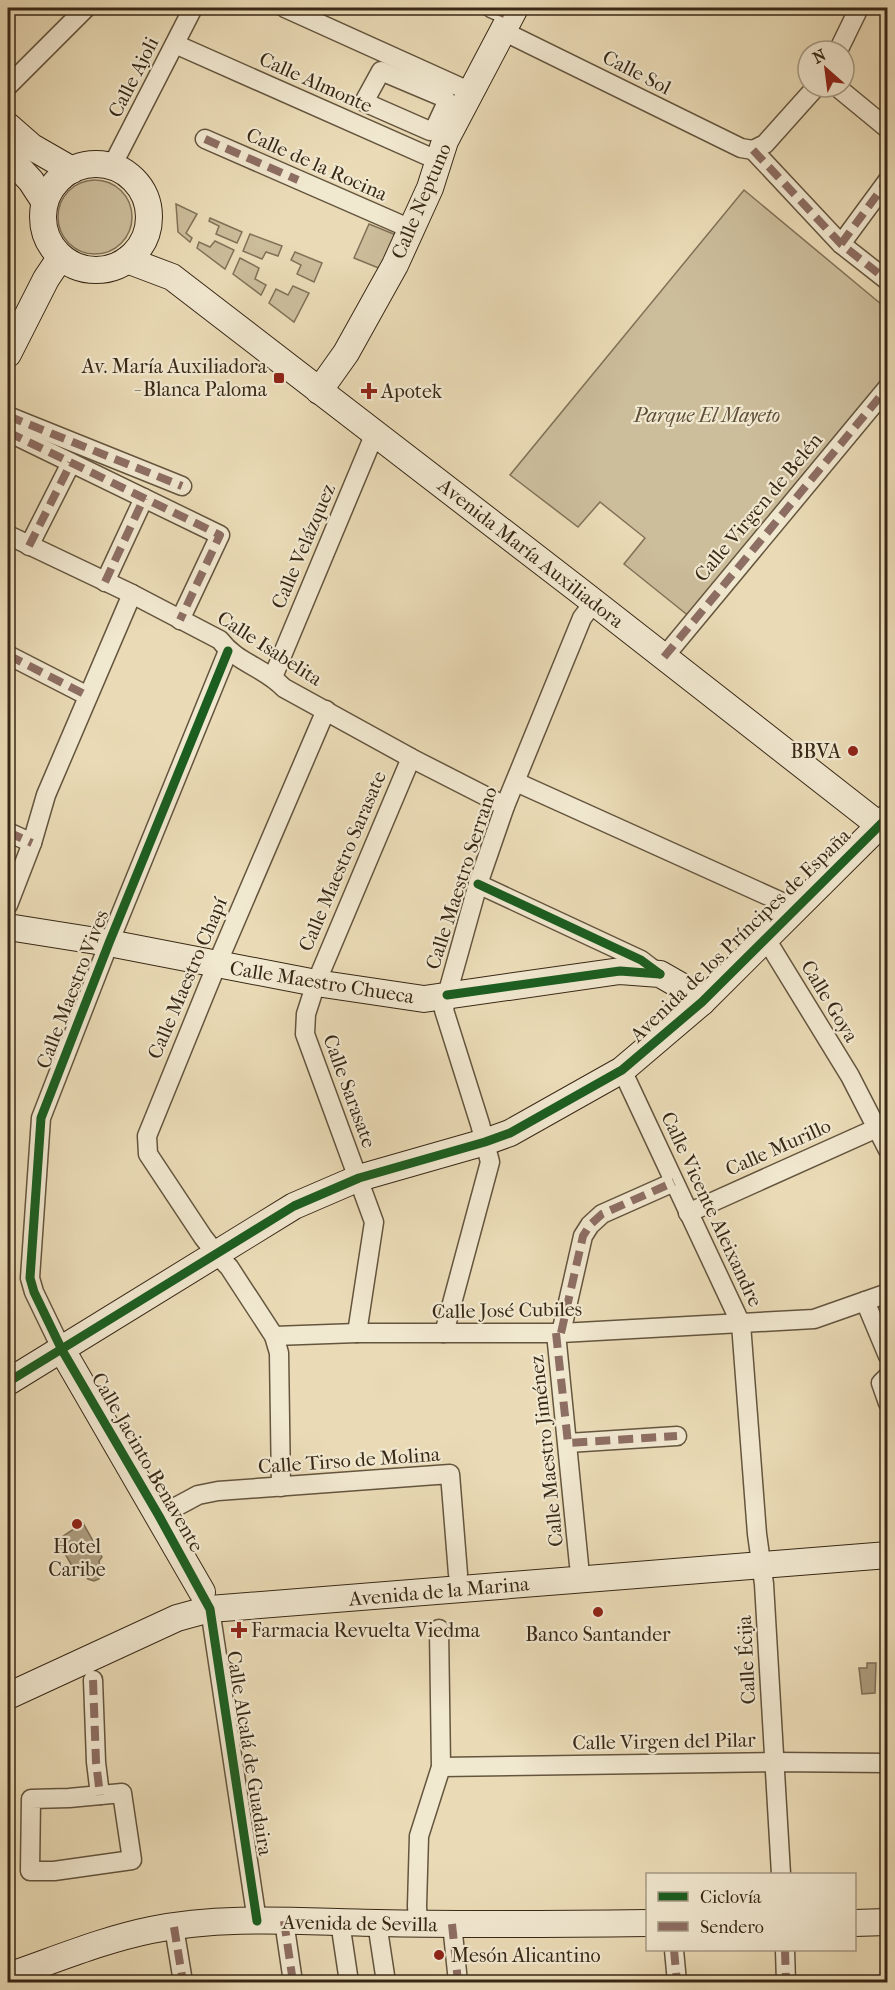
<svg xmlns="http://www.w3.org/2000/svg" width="895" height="1990" viewBox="0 0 895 1990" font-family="'IM FELL French Canon',serif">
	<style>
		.green { fill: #ccbd9b; stroke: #827258; stroke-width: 1.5 }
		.water { fill: #ad9e80; stroke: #7e6f56; stroke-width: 1.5 }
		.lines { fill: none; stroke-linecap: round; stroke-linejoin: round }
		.street-casing { stroke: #64553e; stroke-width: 21 }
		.secondary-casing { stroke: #382816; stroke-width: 28 }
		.street { stroke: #f1e8d0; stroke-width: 18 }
		.secondary { stroke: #f1e8d0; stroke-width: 26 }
		.quiet { stroke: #8d6e63; stroke-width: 8; stroke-dasharray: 15 8; stroke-linecap: butt }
		.cycleway-casing { stroke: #f1e8d0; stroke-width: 13 }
		.cycleway { stroke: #1b5e20; stroke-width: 9 }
		.poi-dot { fill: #8f2418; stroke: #f1e8d0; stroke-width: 2 }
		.labels { text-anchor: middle; stroke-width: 4.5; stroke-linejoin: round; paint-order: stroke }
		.street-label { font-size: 20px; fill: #382816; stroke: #f1e8d0 }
		.poi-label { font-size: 20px; fill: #382816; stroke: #f1e8d0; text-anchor: start }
		.park-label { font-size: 20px; font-style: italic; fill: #5d4d37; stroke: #f1e8d0 }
	</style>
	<rect width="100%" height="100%" fill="#eadbb6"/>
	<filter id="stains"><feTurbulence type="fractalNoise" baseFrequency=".00333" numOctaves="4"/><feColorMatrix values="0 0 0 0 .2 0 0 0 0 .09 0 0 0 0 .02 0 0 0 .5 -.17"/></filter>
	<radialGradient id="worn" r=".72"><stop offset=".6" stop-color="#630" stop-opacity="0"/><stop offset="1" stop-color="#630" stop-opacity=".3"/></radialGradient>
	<g class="green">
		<circle cx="95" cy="217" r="37"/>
		<polygon points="744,190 887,309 887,377 690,617 624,564 645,538 600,502 578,527 510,475"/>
		<polygon points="176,204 197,214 186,233 192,238 190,242 178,232"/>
		<polygon points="210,218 242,232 237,243 216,234 219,226 209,221"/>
		<polygon points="369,224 396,235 381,269 354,258"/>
		<polygon points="250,234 282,246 278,256 266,252 262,259 243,251"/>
		<polygon points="215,241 234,250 225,269 197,248 199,242 210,247"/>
		<polygon points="295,252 322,263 314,282 297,274 301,265 291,260"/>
		<polygon points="240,258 259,268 255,279 266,285 261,295 233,274"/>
		<polygon points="293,286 309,293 294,322 269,303 276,289 288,295"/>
	</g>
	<g class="water">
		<polygon points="83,1523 102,1557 99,1561 101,1572 99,1579 94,1581 88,1579 81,1569 75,1571 57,1540"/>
		<polygon points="867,1663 876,1663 875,1693 862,1694 859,1668 867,1668"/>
	</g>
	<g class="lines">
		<defs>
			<g id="street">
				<polyline points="285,8 471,92"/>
				<polyline points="491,8 511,17"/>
				<polyline points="503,31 741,148 753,150"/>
				<polyline points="175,44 439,161"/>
				<polyline points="838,51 859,8"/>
				<polygon points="381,71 445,98 447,102 434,130 430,131 364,102"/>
				<polyline points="8,86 86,8"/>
				<polyline points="837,87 888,129"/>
				<polyline points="205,139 411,229"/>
				<polyline points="753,150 841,244 888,281"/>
				<polyline points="753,150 765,144 816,87"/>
				<polyline points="112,166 193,8"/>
				<polyline points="841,244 888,180"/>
				<polyline points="8,416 182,486"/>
				<polyline points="8,432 220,535 180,620"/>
				<path d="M8 535 132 594 220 640C237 663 264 667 284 688L411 758 505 806"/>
				<polyline points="29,546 71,463"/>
				<polyline points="105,582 144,498"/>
				<polyline points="8,655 88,696"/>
				<polyline points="664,657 888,387"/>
				<polyline points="273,677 375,433"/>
				<polyline points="516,782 795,908"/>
				<polyline points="8,832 32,843"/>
				<polyline points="478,884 641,960 658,973"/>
				<polyline points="8,905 32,843 46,795 132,594"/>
				<polyline points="766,939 850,1076 888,1150"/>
				<polyline points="622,1070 741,1324 757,1534 764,1584 781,1874"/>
				<polyline points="688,1213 886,1124"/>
				<polyline points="865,1301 888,1356"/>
				<polyline points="357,1333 374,1222 305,1034 306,1014 316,983 411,758"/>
				<polyline points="444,1333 490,1162 480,1124 444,1010 447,995 478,884 505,806 582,618 594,602"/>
				<polyline points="556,1333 579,1565"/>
				<polyline points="561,1333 583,1236 590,1225 602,1214 674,1182"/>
				<polyline points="274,1336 357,1333 561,1333 814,1319 888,1293"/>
				<polyline points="62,1350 34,1292 30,1278 41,1118 109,943 228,651"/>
				<polyline points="888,1376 881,1383 888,1403"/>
				<polyline points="568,1443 677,1436"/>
				<polyline points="281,1487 279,1353 274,1336 229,1267 217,1255 203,1237 148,1154 147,1136 217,964 326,710"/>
				<polyline points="159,1516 198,1495 218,1491 450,1474 458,1574"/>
				<polyline points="205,1599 210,1609 257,1921"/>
				<polyline points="93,1680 96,1762 100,1795"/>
				<polyline points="441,1767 774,1762 888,1763"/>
				<polygon points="122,1793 132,1860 54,1871 30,1871 31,1799 69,1798"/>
				<polyline points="284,1921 293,1982"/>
				<polyline points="340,1922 349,1982"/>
				<polyline points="377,1923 386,1982"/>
				<polyline points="418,1924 417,1906 419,1836 441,1767 439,1629"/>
				<polyline points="452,1924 458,1982"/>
				<polyline points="174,1927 183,1982"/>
				<polyline points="674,1950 677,1982"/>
				<polyline points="785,1950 786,1982"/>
			</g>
			<g id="secondary">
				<polyline points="8,126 32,147 72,170"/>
				<polyline points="8,156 31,181 44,201"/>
				<circle cx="96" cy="217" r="53"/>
				<polyline points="127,260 172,277 581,592 888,832"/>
				<polyline points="8,354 46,279 60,258"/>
				<polyline points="319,391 346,353 395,265 430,188 445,141 515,8"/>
				<polyline points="8,927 109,943 316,983 424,999 620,971 660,974 688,990 702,1002"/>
				<polyline points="62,1350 202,1592"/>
				<polyline points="8,1382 294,1206 359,1178 485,1142 510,1133 622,1070 702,1002 888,817"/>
				<polyline points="8,1696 177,1618 210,1609 888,1555"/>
				<polyline points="854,1923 888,1922"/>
				<path d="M8 1976C55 1960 102 1940 151 1930 225 1915 303 1922 378 1923 468 1925 558 1924 648 1923"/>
			</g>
		</defs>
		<use href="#street" class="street-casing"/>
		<use href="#secondary" class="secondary-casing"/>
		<use href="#street" class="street"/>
		<use href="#secondary" class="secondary"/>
		<g class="quiet">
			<polyline points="491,8 511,17"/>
			<polyline points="290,10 291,8"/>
			<polyline points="205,139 298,180"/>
			<polyline points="753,150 841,244 888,281"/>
			<polyline points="841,244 888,180"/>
			<polyline points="8,416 182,486"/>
			<polyline points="8,432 220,535 180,620"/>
			<polyline points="29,546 71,463"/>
			<polyline points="105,582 144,498"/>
			<polyline points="8,655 88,696"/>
			<polyline points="664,657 888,387"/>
			<polyline points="8,832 32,843"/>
			<polyline points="556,1333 568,1443 677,1436"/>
			<polyline points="561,1333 583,1236 590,1225 602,1214 674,1182"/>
			<polyline points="93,1680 96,1762 100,1795"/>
			<polyline points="284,1921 293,1982"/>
			<polyline points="452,1924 458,1982"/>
			<polyline points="174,1927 183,1982"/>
			<polyline points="674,1950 677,1982"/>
			<polyline points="785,1950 786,1982"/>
		</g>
		<defs>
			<g id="cycleway">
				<polyline points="228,651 109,943 41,1118 30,1278 34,1292 62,1350 159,1516 210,1609 257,1921"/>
				<polyline points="478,884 641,960 660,974"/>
				<polyline points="447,995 620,971 660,974"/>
				<polyline points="8,1382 294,1206 359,1178 485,1142 510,1133 622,1070 702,1002 888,817"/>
			</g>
		</defs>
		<use href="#cycleway" class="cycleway-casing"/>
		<use href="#cycleway" class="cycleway"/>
	</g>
	<g class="poi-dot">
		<rect x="273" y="372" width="12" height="12" rx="3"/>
		<path d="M366 382h6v6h6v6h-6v6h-6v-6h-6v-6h6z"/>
		<circle cx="853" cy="751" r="6"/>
		<circle cx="77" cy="1524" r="6"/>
		<circle cx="598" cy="1612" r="6"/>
		<path d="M236 1621h6v6h6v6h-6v6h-6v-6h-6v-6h6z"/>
		<circle cx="439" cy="1955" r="6"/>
	</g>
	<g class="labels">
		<g class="street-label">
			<text transform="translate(637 72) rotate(27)" y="7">Calle Sol</text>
			<text transform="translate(133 77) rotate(-63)" y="7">Calle Ajoli</text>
			<text transform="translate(316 82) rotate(24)" y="7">Calle Almonte</text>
			<text transform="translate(317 164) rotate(24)" y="7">Calle de la Rocina</text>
			<text transform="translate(421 201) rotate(-67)" y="7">Calle Neptuno</text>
			<text transform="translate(758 507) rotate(-50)" y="7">Calle Virgen de Belén</text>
			<text transform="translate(303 546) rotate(-67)" y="7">Calle Velázquez</text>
			<text transform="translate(531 553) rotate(38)" y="7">Avenida María Auxiliadora</text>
			<text transform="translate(270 648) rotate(33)" y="7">Calle Isabelita</text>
			<text transform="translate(342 861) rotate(-67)" y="7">Calle Maestro Sarasate</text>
			<text transform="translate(461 878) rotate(-72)" y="7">Calle Maestro Serrano</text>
			<text transform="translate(740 935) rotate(-44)" y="7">Avenida de los Príncipes de España</text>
			<text transform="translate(187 978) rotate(-67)" y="7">Calle Maestro Chapí</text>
			<text transform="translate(322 982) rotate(9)" y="7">Calle Maestro Chueca</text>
			<text transform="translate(72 989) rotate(-69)" y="7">Calle Maestro Vives</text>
			<text transform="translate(830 1001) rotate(59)" y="7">Calle Goya</text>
			<text transform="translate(350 1091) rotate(70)" y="7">Calle Sarasate</text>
			<text transform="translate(778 1147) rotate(-24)" y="7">Calle Murillo</text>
			<text transform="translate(712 1209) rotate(65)" y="7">Calle Vicente Aleixandre</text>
			<text transform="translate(507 1310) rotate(-1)" y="7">Calle José Cubiles</text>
			<text transform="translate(546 1451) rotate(-96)" y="7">Calle Maestro Jiménez</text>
			<text transform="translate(349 1460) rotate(-4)" y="7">Calle Tirso de Molina</text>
			<text transform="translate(148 1462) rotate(60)" y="7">Calle Jacinto Benavente</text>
			<text transform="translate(439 1591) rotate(-5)" y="7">Avenida de la Marina</text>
			<text transform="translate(746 1660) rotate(-93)" y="7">Calle Écija</text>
			<text transform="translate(664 1741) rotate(-1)" y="7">Calle Virgen del Pilar</text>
			<text transform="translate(250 1753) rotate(81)" y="7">Calle Alcalá de Guadaira</text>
			<text transform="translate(360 1923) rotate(1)" y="7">Avenida de Sevilla</text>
		</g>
		<g class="poi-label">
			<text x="267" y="373" text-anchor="end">Av. María Auxiliadora<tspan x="267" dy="23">- Blanca Paloma</tspan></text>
			<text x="381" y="398">Apotek</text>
			<text x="841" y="758" text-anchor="end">BBVA</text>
			<text x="77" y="1553" text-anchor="middle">Hotel<tspan x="77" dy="23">Caribe</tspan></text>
			<text x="251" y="1637">Farmacia Revuelta Viedma</text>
			<text x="598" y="1641" text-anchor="middle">Banco Santander</text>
			<text x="451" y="1962">Mesón Alicantino</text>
		</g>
		<g class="park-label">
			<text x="707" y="422">Parque El Mayeto</text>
		</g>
	</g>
	<rect width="895" height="1990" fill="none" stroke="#eadbb6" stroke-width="30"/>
	<rect x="9" y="9" width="877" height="1972" fill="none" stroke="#382816" stroke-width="3"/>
	<rect x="15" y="15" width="865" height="1960" fill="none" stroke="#382816" stroke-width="1.5"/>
	<rect x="646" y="1873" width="210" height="78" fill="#f1e8d0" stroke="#a79b86" stroke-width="1.5"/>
	<rect x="658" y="1892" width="30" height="9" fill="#1b5e20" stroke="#a79b86" stroke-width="1.5"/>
	<text x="700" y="1903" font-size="18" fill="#382816">Ciclovía</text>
	<rect x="658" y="1922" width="30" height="9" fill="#8d6e63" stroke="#a79b86" stroke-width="1.5"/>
	<text x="700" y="1933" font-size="18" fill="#382816">Sendero</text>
	<g transform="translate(826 69) rotate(332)"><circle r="28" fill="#f1e8d0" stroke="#a79b86" stroke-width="1.5"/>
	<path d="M0-4.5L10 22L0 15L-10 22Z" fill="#8f2418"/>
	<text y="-9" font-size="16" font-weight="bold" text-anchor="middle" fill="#382816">N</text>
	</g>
	<rect width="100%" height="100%" filter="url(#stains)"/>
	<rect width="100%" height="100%" fill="url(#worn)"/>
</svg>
